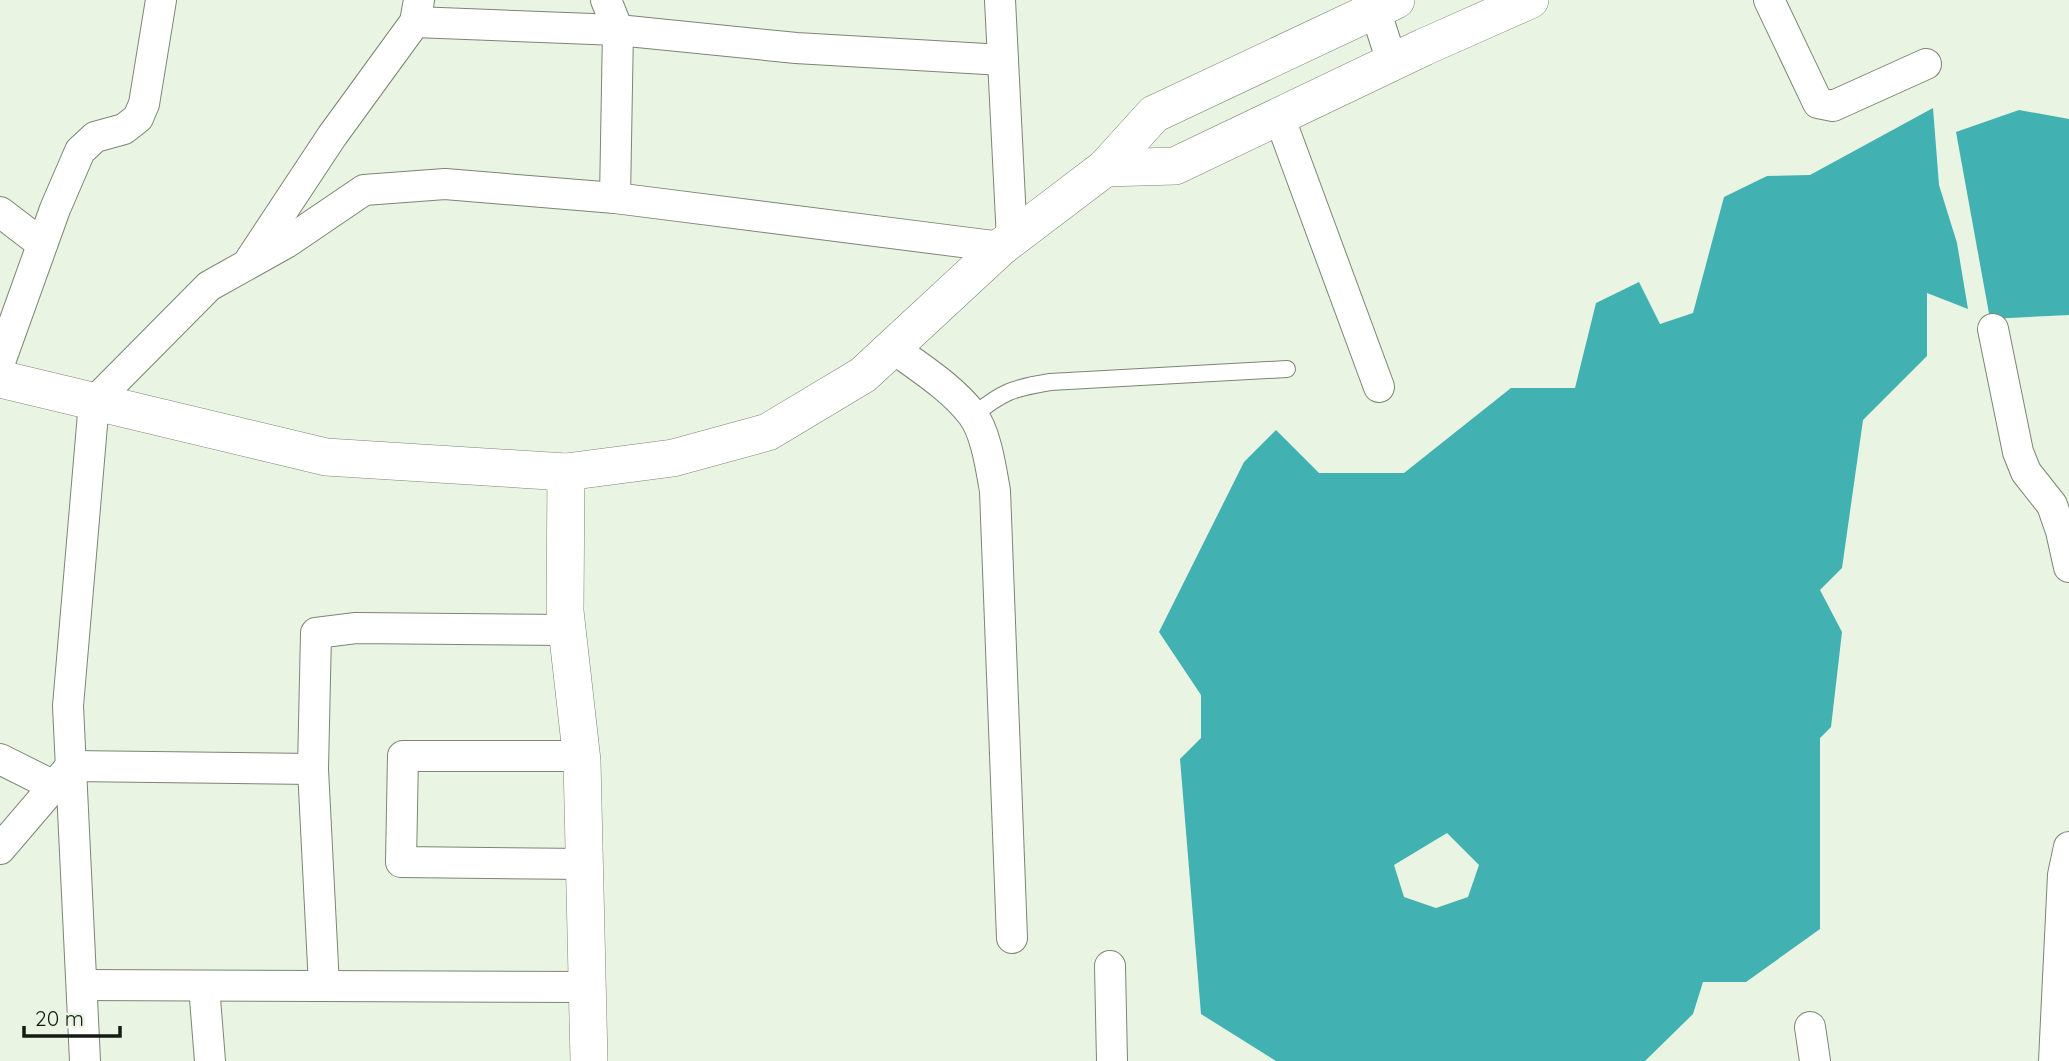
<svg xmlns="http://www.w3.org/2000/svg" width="2069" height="1061" viewBox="0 0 2069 1061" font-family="Quicksand,sans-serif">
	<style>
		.water { fill: #41b1b2; fill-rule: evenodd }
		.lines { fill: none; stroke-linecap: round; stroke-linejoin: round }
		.service-casing { stroke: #7c8574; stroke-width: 18 }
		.minor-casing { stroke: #7c8574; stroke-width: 32 }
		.tertiary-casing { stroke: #7c8574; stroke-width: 38 }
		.service { stroke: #fff; stroke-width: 16 }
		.minor { stroke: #fff; stroke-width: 30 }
		.tertiary { stroke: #fff; stroke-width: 37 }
	</style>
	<rect width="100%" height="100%" fill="#eaf4e2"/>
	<g class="water">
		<path d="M1933 108 1939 185 1957 243 1968 309 1927 293V356L1863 420 1842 568 1820 590 1842 632 1831 727 1820 738V929L1746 982H1703L1693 1014 1645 1061H1276L1201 1014 1180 759 1201 738V695L1159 632 1244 462 1276 430 1319 473H1404L1511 388H1575L1596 303 1639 282 1660 324 1693 313 1724 197 1767 176 1810 175ZM1447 833 1479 865 1468 897 1436 908 1404 897 1394 865Z"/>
		<polygon points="2019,110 2069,119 2069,315 1990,319 1956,132"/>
	</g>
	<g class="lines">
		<defs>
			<path id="service" d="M974 415C1002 392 1013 388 1050 382L1287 369"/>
			<g id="minor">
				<polyline points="606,0 618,30 615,198"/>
				<polyline points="1000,0 1012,240"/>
				<polyline points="1372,0 1392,62"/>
				<polyline points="1769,0 1818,103 1833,106 1926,64"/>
				<polyline points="415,22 618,30 796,48 1003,60"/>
				<polyline points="1279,116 1379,387"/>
				<polyline points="0,212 42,244"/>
				<polyline points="250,260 332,136 415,22 419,0"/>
				<polyline points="1993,329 2018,452 2026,472 2052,505 2061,531 2069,567"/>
				<path d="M893 348C920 368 951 387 972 414 986 432 991 468 995 491L1012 938"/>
				<polyline points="0,362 55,209 80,151 95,137 124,129 138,118 144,104 161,0"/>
				<polyline points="582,756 403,756 401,862 585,864"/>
				<polyline points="0,759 54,786"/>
				<polyline points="0,849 71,766 313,769"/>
				<polyline points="1110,966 1112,1061"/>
				<polyline points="82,985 587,987"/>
				<polyline points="204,986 210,1061"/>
				<polyline points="324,986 313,769 316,633 356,628 567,630"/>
				<polyline points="1810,1027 1815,1061"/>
				<polyline points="85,1061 68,706 94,402 209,286 286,243 364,190 445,184 615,198 1001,247"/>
				<polyline points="2054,1061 2063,875 2069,847"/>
			</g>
			<g id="tertiary">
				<polyline points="1105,168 1175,166 1424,47 1530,0"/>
				<polyline points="0,379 326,457 566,472 673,458 768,432 863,375 1001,247 1105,168 1154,114 1396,0"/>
				<polyline points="566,472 565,611 582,761 589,1061"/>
			</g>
		</defs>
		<use href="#service" class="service-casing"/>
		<use href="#minor" class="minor-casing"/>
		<use href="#tertiary" class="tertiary-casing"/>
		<use href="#service" class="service"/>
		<use href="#minor" class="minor"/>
		<use href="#tertiary" class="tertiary"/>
	</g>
	<path d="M24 1026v10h96v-10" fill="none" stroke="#161a14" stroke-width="3.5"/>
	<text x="35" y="1026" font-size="21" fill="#161a14" stroke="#eaf4e2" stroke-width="5" paint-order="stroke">20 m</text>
</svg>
